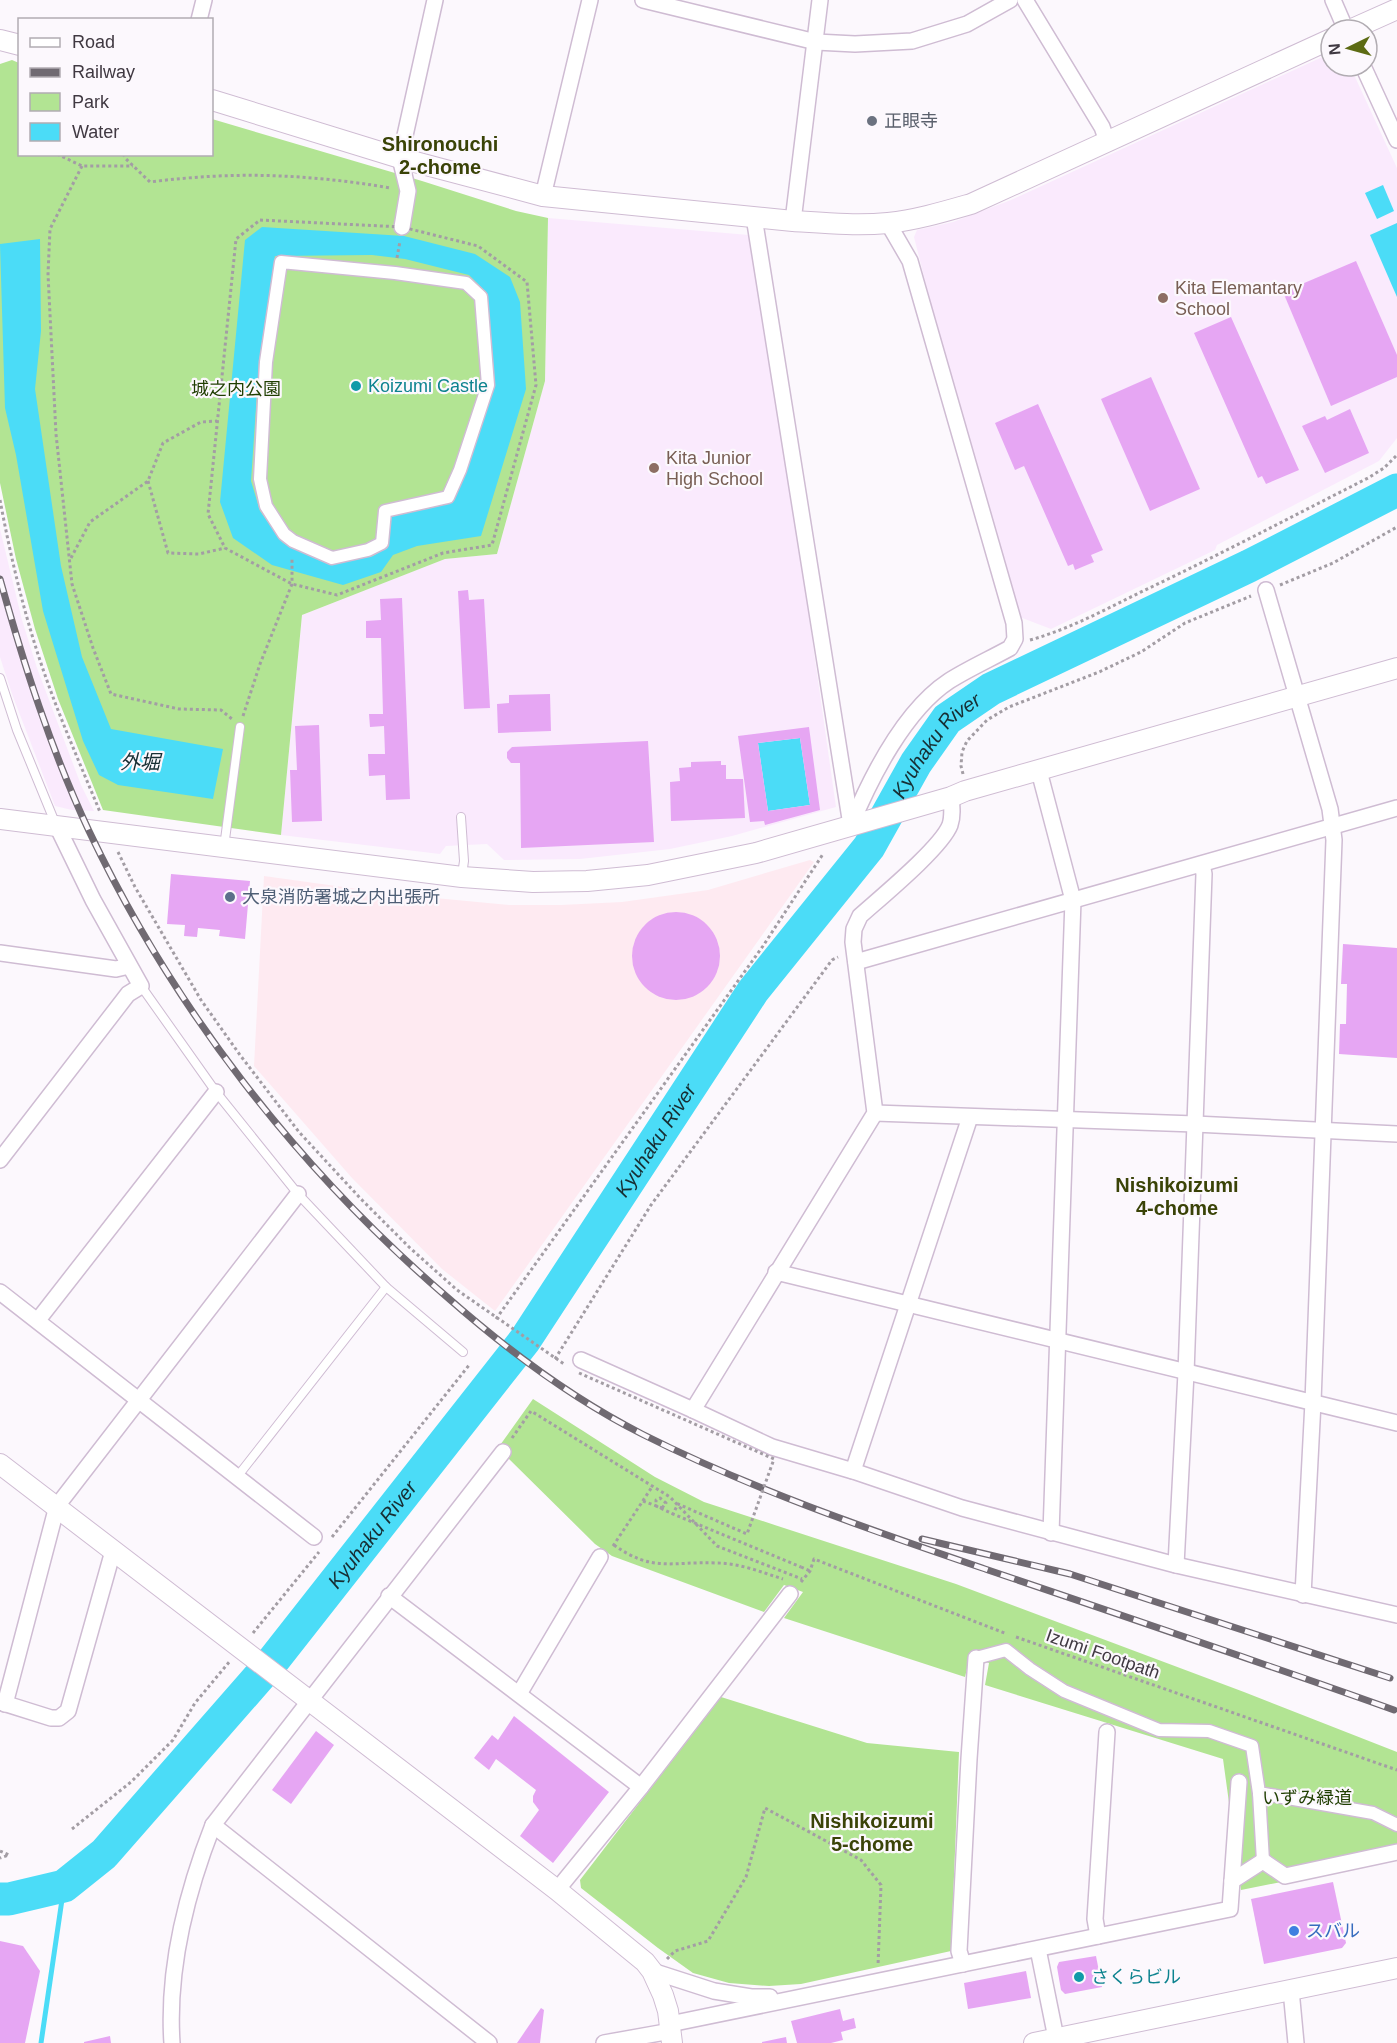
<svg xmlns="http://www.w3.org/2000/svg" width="1397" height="2043" viewBox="0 0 1397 2043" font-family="Arial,'Noto Sans JP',sans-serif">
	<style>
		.built { fill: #faeafd }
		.industrial { fill: #feeaf1 }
		.green { fill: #b2e493 }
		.water { fill: #4bdcf7; fill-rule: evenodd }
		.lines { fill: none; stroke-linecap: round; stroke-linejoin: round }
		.stream { stroke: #4bdcf7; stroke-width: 5 }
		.river { stroke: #4bdcf7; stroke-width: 33 }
		.building { fill: #e6a6f3; fill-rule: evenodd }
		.service-casing { stroke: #cfbcd3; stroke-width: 10 }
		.pedestrian-casing { stroke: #cfbcd3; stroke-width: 15 }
		.minor-casing { stroke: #cfbcd3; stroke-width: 18 }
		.tertiary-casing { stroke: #cfbcd3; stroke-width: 22 }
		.path { stroke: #a39da4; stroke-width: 3; stroke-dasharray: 3 3; stroke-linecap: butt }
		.service { stroke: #fff; stroke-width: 8 }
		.pedestrian { stroke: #fff; stroke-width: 12 }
		.minor { stroke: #fff; stroke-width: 15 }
		.tertiary { stroke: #fff; stroke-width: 20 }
		.rail-casing { stroke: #706a72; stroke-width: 7 }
		.rail { stroke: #fcf8fd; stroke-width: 4.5; stroke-dasharray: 14; stroke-linecap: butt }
		.path-bridge { stroke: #a39da4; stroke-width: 3; stroke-dasharray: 3 3; stroke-linecap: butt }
		.worship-dot { fill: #6b7280; stroke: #fcf8fd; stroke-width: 2 }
		.education-dot { fill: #8d6e63; stroke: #fcf8fd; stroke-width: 2 }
		.culture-dot { fill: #0f9aa8; stroke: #fcf8fd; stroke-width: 2 }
		.service-dot { fill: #5c6f8a; stroke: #fcf8fd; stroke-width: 2 }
		.shop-dot { fill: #3f7fe0; stroke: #fcf8fd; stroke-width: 2 }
		.labels { text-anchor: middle; stroke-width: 4.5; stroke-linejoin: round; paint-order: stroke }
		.worship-label { font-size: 18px; fill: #5b616d; stroke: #fcf8fd; text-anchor: start }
		.education-label { font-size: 18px; fill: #785e54; stroke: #fcf8fd; text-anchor: start }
		.culture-label { font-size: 18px; fill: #0d838f; stroke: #fcf8fd; text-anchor: start }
		.park-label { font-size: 18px; fill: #1f3e01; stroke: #fcf8fd }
		.service-label { font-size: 18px; fill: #4e5e75; stroke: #fcf8fd; text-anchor: start }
		.street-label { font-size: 18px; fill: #403942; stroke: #fcf8fd }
		.shop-label { font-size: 18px; fill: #366cbe; stroke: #fcf8fd; text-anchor: start }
		.neighbourhood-label { font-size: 20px; font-weight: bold; fill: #3a4307; stroke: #fcf8fd }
		.water-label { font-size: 20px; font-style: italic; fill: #172e33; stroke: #fcf8fd }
	</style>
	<rect width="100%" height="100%" fill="#fcf8fd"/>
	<g class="built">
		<polygon points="1331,53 1331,66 1350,66 1397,168 1397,438 1379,461 1217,545 1215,550 1051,629 1017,616 945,359 914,237 917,230 953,222 1011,200"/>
		<polygon points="548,218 749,235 801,561 836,807 732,836 670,849 580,859 504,860 487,844 446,846 440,854 281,835 302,615 445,559 497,554 545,381"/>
		<polygon points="0,529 22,620 37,668 81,785 94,811 72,810 55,806 12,694 0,657"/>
	</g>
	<polygon class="industrial" points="810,860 814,862 495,1311 442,1269 352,1178 254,1066 264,876 372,891 373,896 415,901 414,896 509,905 561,905 622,902 708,890"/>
	<g class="green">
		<polygon points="12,60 19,63 20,154 212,154 212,119 422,181 516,211 548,218 545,381 497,554 445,559 302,615 281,835 103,810 58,699 35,629 16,559 0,483 0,64"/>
		<polygon points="533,1399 655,1477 704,1502 956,1584 1244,1692 1397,1752 1397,1859 1241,1890 1223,1759 985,1685 989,1663 970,1656 965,1677 784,1618 803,1592 784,1585 764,1612 612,1556 595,1544 498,1448"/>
		<polygon points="721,1697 867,1743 959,1752 951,1951 801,1984 769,1986 729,1983 693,1973 658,1948 581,1888 580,1880"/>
	</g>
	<g class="water">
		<polygon points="1383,185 1394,211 1377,219 1365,193"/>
		<polygon points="1397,223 1397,297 1370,235"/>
		<path d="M262 227 404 236 475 254 510 277 520 302 526 389 481 536 417 546 393 555 381 572 343 585 272 565 233 538 220 502 245 240ZM372 255 405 259 469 275 487 293 495 386 465 472 452 500 389 514 387 547 373 556 330 564 283 543 260 511 251 481 259 362 275 256Z"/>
		<polygon points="40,239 41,331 35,389 61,566 82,657 111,729 223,749 213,799 118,785 99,775 83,741 43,611 16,455 5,408 0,244"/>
		<polygon points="800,738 810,805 768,811 758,743"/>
	</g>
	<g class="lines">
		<polyline class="stream" points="41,2043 64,1886"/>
		<path class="river" id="s1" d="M0 1899H9L64 1886 104 1854 272 1662 525 1340 753 991 869 847 916 763 947 719 991 689 1249 566 1397 490"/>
	</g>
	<g class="building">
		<polygon points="1356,261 1397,355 1397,377 1331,406 1283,292"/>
		<polygon points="1231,317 1299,470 1266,484 1262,476 1258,478 1194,333"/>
		<polygon points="1151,377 1200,489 1150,511 1101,399"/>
		<polygon points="1038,404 1103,550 1091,555 1094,562 1075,570 1073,564 1068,566 1024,466 1015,470 995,423"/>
		<polygon points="1350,409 1369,453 1325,473 1302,426 1325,416 1327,420"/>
		<polygon points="468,590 469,600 484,599 490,708 464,709 458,591"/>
		<polygon points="402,598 410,799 386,800 385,775 369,776 368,754 385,754 384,726 370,727 369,714 383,714 381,638 366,638 366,621 381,620 380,599"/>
		<polygon points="550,694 551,731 498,733 497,704 509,703 509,695"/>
		<polygon points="319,725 322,821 292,822 290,770 297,770 295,726"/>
		<path d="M809 727 820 810 765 825 764 821 750 822 738 736ZM800 738 810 805 768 811 758 743Z"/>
		<polygon points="648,741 654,842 521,848 520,763 511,763 507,758 507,752 512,747"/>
		<polygon points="721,761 721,765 726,765 726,779 743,779 745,818 671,821 670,782 680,781 679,768 691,767 691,762"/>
		<polygon points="171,874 250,881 245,939 219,936 220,930 198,928 197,937 184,936 185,925 167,924"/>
		<circle cx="676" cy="956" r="44"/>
		<polygon points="1343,944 1397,948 1397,1058 1339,1054 1340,1024 1346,1024 1347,984 1341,984"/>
		<polygon points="514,1716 609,1792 553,1863 520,1836 539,1810 533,1802 533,1796 536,1790 496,1759 489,1770 474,1758 492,1735 498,1740"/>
		<polygon points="316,1731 334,1745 291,1804 272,1790"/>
		<polygon points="1333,1882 1346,1943 1342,1948 1264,1964 1251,1899"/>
		<polygon points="0,1941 23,1946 40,1971 25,2043 0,2043"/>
		<polygon points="1096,1956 1102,1987 1065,1994 1061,1990 1057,1967 1059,1962"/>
		<polygon points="1026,1971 1031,1998 968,2009 964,1983"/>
		<polygon points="541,2008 544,2010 540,2043 517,2043"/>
		<polygon points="840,2009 843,2021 854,2018 856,2028 841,2032 843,2040 831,2043 797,2043 791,2021"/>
		<polygon points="110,2036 111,2043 84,2043 84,2042"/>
		<polygon points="786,2037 787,2043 762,2043 762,2042"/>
	</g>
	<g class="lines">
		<defs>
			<g id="service">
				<polyline points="0,678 17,730 56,825"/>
				<polyline points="461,817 464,861 462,875"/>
				<polyline points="224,847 240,727"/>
				<polyline points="141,986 216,1092 298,1194 386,1287 463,1352"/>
				<polyline points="237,1477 386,1287"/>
			</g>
			<g id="pedestrian">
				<polygon points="281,262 395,273 466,283 481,297 488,385 460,470 448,497 385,511 382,543 368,550 332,558 293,541 284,534 266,506 260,479 266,362"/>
				<polyline points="976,1658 1006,1650 1030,1669 1064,1691 1159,1730 1209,1731 1252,1746 1259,1793 1373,1813 1397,1825"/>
				<polyline points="1259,1793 1263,1861"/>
			</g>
			<g id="minor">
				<polyline points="643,0 816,42 855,44 912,41 967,24 1010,0"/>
				<polyline points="1025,0 1102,127 1107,141"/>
				<polyline points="1333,0 1346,30"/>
				<polyline points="199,20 204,0"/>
				<polyline points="1363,66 1397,140"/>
				<polyline points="543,196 590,0"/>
				<polyline points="754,217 851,825"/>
				<polyline points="793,221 820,0"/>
				<polyline points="402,227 408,191 400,158 435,0"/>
				<polyline points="1266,590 1330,809 1334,840 1313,1402 1303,1595"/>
				<polyline points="1039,771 1073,900 1051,1533"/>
				<path d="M951 797C952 807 953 816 950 825 941 848 880 898 860 916L854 929 853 942 875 1113 693 1410 772 1447 853 1471 962 1508 1176 1565 1397 1615"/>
				<path d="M851 825C871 777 905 710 949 681 968 669 990 659 1010 648L1015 639 1014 623 910 261 888 223"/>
				<polyline points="0,953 116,969 129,966"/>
				<polyline points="856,962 1397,808"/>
				<polyline points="875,1113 1195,1124 1397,1134"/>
				<polyline points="0,1160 128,994 141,986 93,900 57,826"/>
				<polyline points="776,1272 1397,1423"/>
				<polyline points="0,1292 314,1537"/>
				<polyline points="38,1320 216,1092"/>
				<polyline points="581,1360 693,1410"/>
				<polyline points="853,1471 970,1117"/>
				<polyline points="1176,1565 1186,1373 1204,874 1202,864"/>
				<polyline points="389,1596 641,1787"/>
				<polyline points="519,1694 600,1557"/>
				<polyline points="0,1702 51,1718 59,1718 68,1711 113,1551"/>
				<polyline points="5,1704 57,1506 298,1194"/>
				<polyline points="213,1825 489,2043"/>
				<polyline points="1232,1881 1263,1861 1285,1876 1397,1852"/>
				<polyline points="557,1890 641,1787 790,1594"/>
				<polyline points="1098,1936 1095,1919 1107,1732"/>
				<polyline points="1038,1949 1056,2038"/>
				<polyline points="963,1964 959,1951 969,1759 976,1658"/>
				<polyline points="652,1971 714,1991 751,1997 770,1997"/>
				<polyline points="1291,1990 1296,2043"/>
				<polyline points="670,2024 1230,1909 1239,1782"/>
				<path d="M172 2043C167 1969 186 1894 213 1825L503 1452"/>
				<polyline points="604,2043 671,2031"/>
			</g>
			<g id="tertiary">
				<polyline points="1350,30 1397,9"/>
				<polyline points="0,40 20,45"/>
				<path d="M212 100 400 158 543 196 793 221C824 223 856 226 888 223 916 220 943 212 971 204L1331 39"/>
				<polyline points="0,819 462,877 533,882 587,881 648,875 756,853 951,797 965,791 1397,668"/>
				<polyline points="0,1464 557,1890 645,1962 652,1971 663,1995 668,2011 672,2043"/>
				<polyline points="1034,2043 1397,1968"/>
			</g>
		</defs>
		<use href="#service" class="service-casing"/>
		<use href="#pedestrian" class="pedestrian-casing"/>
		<use href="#minor" class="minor-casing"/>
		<use href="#tertiary" class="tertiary-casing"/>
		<g class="path">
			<polyline points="57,154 82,166 133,166"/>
			<path d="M123 154 126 159 150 182C235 171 307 174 391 188"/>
			<polyline points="82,166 50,229 48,274 56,434 72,584 93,648 111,694 179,709 221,710 232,719"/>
			<polygon points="260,220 402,227 478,246 527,282 536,385 492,545 443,553 337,595 292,584 225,548 208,514 236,239"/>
			<polyline points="397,258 400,241"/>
			<polyline points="148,481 168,553 199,554 225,548"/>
			<path d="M0 500C11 559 25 618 45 675 61 721 81 766 100 812"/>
			<polyline points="71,558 90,522 148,481 163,443 201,422 217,421"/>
			<polyline points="1280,585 1333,563 1397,527"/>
			<path d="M1030 640C1070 629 1106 609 1143 591 1219 555 1293 516 1368 478L1384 468 1397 455"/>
			<polyline points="243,716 260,664 292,584 292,558"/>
			<polyline points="963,774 961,766 962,752 967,741 987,720 1009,707 1099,672 1141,652 1185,623 1251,596"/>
			<polyline points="118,852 135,887 201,1000 240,1055 299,1132 361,1199 409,1247 457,1290 564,1364"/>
			<polyline points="496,1319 763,946 823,854"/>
			<polyline points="555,1359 651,1205 832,960 838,957"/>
			<polyline points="512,1438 531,1411 670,1497 717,1546 802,1579"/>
			<polyline points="643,1501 662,1508"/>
			<polyline points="332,1537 470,1364"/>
			<path d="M614 1545C653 1573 672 1561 716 1563 739 1563 761 1572 783 1579"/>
			<polyline points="613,1546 652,1487"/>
			<polyline points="801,1567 810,1571"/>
			<polyline points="801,1582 810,1571 814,1559 1007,1634"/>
			<polyline points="253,1633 319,1552"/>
			<polyline points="1016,1637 1397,1770"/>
			<polyline points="72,1829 131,1782 173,1740 195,1703 230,1661"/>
			<polyline points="0,1851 9,1855 0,1858"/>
			<polyline points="667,1959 675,1951 708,1941 746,1877 765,1808 861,1860 881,1885 878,1966"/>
		</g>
		<use href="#service" class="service"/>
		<use href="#pedestrian" class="pedestrian"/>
		<use href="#minor" class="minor"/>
		<use href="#tertiary" class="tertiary"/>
		<defs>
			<g id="rail">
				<path d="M0 579C24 665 51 750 89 831 173 1008 298 1169 447 1297 506 1349 571 1398 642 1434 753 1490 871 1530 988 1570 1124 1616 1260 1662 1394 1710"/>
				<polyline points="922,1539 1070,1574 1390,1678"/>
			</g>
		</defs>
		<use href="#rail" class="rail-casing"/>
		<use href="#rail" class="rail"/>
		<g class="path-bridge">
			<polyline points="579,1373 774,1459 747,1534 678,1504 673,1514 801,1567"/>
			<polyline points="662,1508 666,1503 660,1498 656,1500 656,1506 673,1514"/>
		</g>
	</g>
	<circle class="worship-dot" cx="872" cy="121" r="6"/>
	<g class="education-dot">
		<circle cx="1163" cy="298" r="6"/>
		<circle cx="654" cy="468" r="6"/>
	</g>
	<g class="culture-dot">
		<circle cx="356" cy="386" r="6"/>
		<circle cx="1079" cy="1977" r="6"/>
	</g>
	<circle class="service-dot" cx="230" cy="897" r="6"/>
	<circle class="shop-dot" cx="1294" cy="1931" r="6"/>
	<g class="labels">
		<g class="worship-label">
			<text x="884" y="127">正眼寺</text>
		</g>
		<g class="education-label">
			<text x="1175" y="294">Kita Elemantary<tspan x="1175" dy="21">School</tspan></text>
			<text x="666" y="464">Kita Junior<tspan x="666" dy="21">High School</tspan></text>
		</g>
		<g class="culture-label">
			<text x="368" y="392">Koizumi Castle</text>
			<text x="1091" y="1983">さくらビル</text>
		</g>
		<g class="park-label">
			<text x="236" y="395">城之内公園</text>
			<text x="1307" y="1804">いずみ緑道</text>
		</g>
		<g class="service-label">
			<text x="242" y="903">大泉消防署城之内出張所</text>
		</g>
		<g class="street-label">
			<text transform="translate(1103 1654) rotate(19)" y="6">Izumi Footpath</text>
		</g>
		<g class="shop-label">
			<text x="1306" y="1937">スバル</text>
		</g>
		<g class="neighbourhood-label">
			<text x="440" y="151">Shironouchi<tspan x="440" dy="23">2-chome</tspan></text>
			<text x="1177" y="1192">Nishikoizumi<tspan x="1177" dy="23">4-chome</tspan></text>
			<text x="872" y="1828">Nishikoizumi<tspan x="872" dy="23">5-chome</tspan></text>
		</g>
		<g class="water-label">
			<text dy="7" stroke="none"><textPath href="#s1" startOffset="1506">Kyuhaku River</textPath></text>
			<text x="140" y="769">外堀</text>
			<text dy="7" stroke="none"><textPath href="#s1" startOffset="1020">Kyuhaku River</textPath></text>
			<text dy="7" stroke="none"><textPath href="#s1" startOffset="534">Kyuhaku River</textPath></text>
		</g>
	</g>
	<rect x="18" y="18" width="195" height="138" fill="#fcf8fd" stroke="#b1acb2" stroke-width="1.5"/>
	<rect x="30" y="38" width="30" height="9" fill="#ffffff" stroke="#b1acb2" stroke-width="1.5"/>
	<text x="72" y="48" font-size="18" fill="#403942">Road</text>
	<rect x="30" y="68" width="30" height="9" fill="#706a72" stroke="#b1acb2" stroke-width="1.5"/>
	<text x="72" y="78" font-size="18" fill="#403942">Railway</text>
	<rect x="30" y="93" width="30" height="18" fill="#b2e493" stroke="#b1acb2" stroke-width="1.5"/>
	<text x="72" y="108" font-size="18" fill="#403942">Park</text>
	<rect x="30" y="123" width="30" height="18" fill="#4bdcf7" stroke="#b1acb2" stroke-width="1.5"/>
	<text x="72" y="138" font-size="18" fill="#403942">Water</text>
	<g transform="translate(1349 48) rotate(265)"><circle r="28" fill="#fcf8fd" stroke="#b1acb2" stroke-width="1.5"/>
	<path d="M0-4.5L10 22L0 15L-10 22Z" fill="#5d6b14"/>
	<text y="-9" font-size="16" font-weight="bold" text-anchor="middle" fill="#403942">N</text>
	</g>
</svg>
